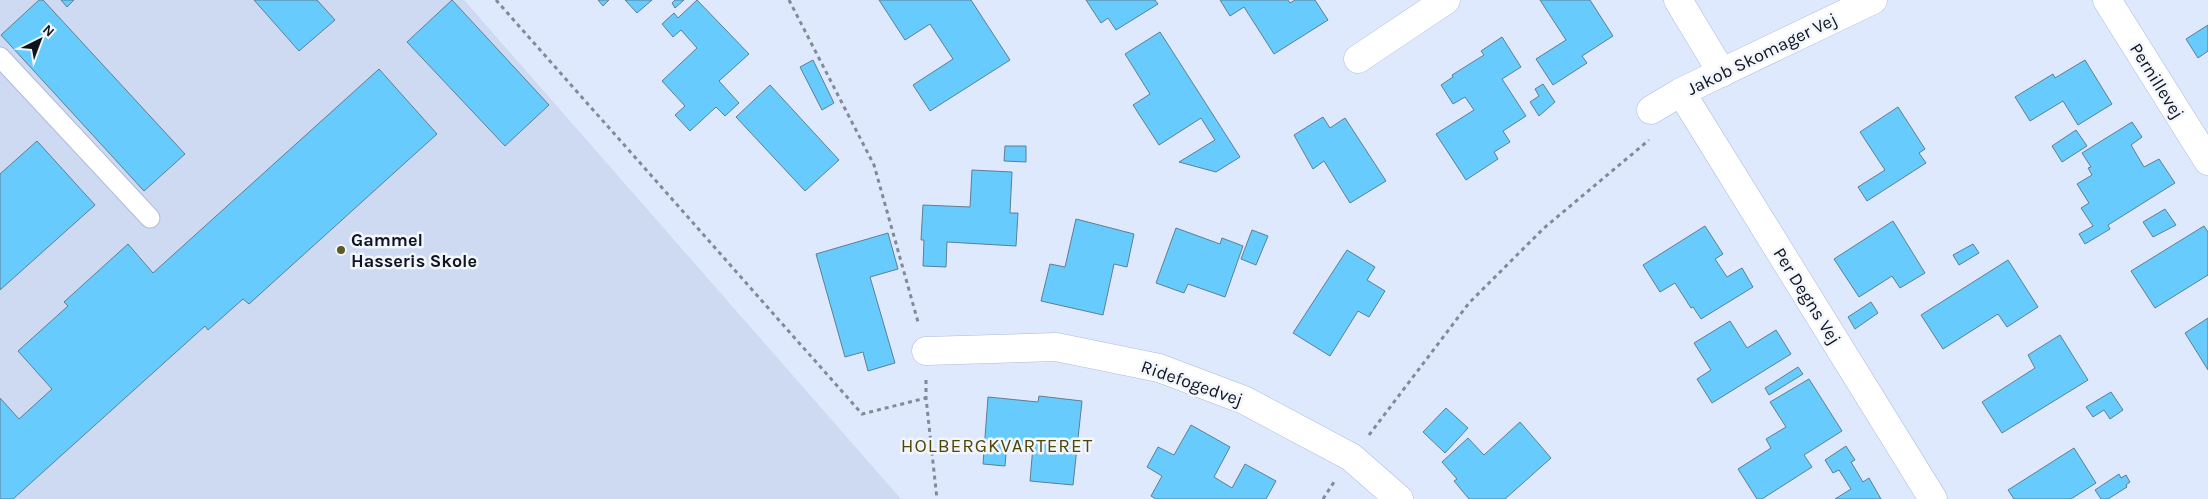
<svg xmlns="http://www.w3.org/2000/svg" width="2208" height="499" viewBox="0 0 2208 499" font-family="Karla,sans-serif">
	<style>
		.built { fill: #cedaf1 }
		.building { fill: #67cbfd; stroke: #5d7f92 }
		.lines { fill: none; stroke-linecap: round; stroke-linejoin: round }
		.service-casing { stroke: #acbcdc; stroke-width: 21 }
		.minor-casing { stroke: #acbcdc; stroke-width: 29 }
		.path { stroke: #828a9a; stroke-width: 3; stroke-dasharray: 4 4; stroke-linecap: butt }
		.service { stroke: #fff; stroke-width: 19 }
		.minor { stroke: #fff; stroke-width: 28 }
		.poi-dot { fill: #5c5925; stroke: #f2f6fc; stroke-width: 2 }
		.labels { text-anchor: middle; stroke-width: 5; stroke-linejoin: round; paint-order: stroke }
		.street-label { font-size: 18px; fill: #0f1520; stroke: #f2f6fc }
		.poi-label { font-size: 18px; font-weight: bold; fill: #0f1520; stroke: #f2f6fc; text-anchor: start }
		.neighbourhood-label { font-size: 19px; letter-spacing: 1px; fill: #4d4807; stroke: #f2f6fc }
	</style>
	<rect width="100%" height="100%" fill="#dfe9fd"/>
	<polygon class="built" points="0,0 464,0 901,499 0,499"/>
	<g class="building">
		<polygon points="39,0 43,0 185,154 144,191 1,35"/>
		<polygon points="61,0 74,0 67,7"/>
		<polygon points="254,0 317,0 335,20 299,51"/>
		<polygon points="452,0 549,105 505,146 407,42"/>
		<polygon points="598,0 609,0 603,6"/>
		<polygon points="625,0 652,0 637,13"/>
		<polygon points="675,0 684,0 675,8 672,3"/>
		<polygon points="697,0 749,54 719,81 739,103 725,116 716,107 690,131 675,115 685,106 662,81 697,48 681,30 673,37 662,24 674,13 678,18"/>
		<polygon points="879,0 971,0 1010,60 930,111 913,85 953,59 930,24 905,40"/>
		<polygon points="1086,0 1155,0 1158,4 1116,30 1108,18 1101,23"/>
		<polygon points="1220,0 1288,0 1290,3 1295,0 1315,0 1328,20 1274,54 1244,7 1230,16"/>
		<polygon points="1540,0 1590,0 1613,36 1582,56 1587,63 1553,85 1536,59 1566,40"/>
		<polygon points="2208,25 2208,51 2198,58 2186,39"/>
		<polygon points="1160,32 1240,157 1216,172 1179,162 1215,140 1201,118 1159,145 1133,105 1150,94 1125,54"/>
		<polygon points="1502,37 1521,67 1502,79 1526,116 1503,131 1510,142 1494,152 1498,159 1466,180 1436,134 1474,110 1465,97 1453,104 1441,85 1453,77 1452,75 1484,55 1481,51"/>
		<polygon points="813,60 834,103 822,110 800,67"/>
		<polygon points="2085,60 2112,104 2078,125 2063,101 2030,121 2015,97 2053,74 2055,78"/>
		<polygon points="379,69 437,134 249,304 243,299 208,330 205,326 13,499 0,499 0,398 19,419 52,389 18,351 68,306 64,302 128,244 153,273"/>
		<polygon points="1543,84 1555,102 1539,116 1530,102 1539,96 1535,89"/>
		<polygon points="770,85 839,160 805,191 736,117"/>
		<polygon points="1898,107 1925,149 1919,153 1926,163 1867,201 1858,187 1885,170 1860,132"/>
		<polygon points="1323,117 1330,128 1345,118 1386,181 1350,203 1324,161 1313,169 1294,135"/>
		<polygon points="2132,122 2142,137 2131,145 2144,167 2159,159 2175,183 2108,225 2110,229 2085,244 2079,234 2093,226 2081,208 2089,203 2077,184 2092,175 2088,168 2091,167 2082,153"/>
		<polygon points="2076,130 2087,146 2062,162 2052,146"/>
		<polygon points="37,141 95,205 0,290 0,174"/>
		<polygon points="1005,146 1026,146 1026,162 1004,161"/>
		<polygon points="972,170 1012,172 1010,213 1018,213 1016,246 947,242 946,267 923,266 924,240 921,240 923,205 970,207"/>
		<polygon points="2165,209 2176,225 2153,237 2143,222"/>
		<polygon points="1076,219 1134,234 1127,267 1114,264 1103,315 1041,301 1050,264 1065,267"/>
		<polygon points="1893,221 1925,273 1900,288 1892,276 1859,297 1834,259"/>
		<polygon points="1705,226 1723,254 1715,259 1727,277 1742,268 1753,287 1701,319 1693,307 1691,308 1675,283 1660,292 1643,265"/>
		<polygon points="2204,226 2208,232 2208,275 2155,308 2131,271"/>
		<polygon points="1176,228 1220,244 1222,238 1243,246 1225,297 1188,284 1184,293 1156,283"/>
		<polygon points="1252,230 1268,236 1256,265 1241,259"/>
		<polygon points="888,233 898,269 870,277 895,363 868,371 863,352 845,357 816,254"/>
		<polygon points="1973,244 1979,253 1959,265 1953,255"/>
		<polygon points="1347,250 1375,267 1367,280 1385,291 1369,317 1358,311 1330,356 1293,333"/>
		<polygon points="2008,260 2038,307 2007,327 1998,314 1943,349 1921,315"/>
		<polygon points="1871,302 1878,313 1855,329 1848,317"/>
		<polygon points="2208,318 2208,370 2185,333"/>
		<polygon points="1730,321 1747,348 1776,330 1791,354 1712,403 1697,379 1711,370 1694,343"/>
		<polygon points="2060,335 2088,380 2002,433 1982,402 2035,368 2028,355"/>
		<polygon points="1798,367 1803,374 1769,395 1765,388"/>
		<polygon points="1809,379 1842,431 1804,455 1812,467 1762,499 1757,499 1738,469 1771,448 1766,439 1786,427 1770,402"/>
		<polygon points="2111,392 2123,410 2110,419 2104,410 2093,417 2086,407"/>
		<polygon points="1039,396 1082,401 1073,485 1030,481 1033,446 1007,443 1005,466 983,464 988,397 1038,402"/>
		<polygon points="1446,408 1468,428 1445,453 1423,432"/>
		<polygon points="1520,422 1551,458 1505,499 1469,499 1454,481 1457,479 1442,462 1468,438 1484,455"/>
		<polygon points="1191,425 1230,447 1214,477 1232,488 1245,464 1276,481 1266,499 1156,499 1151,496 1162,476 1147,467 1158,447 1174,455"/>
		<polygon points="1846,446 1855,460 1851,462 1863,482 1869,478 1881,499 1835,499 1851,489 1839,470 1833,473 1825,460"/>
		<polygon points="2074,448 2096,483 2071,499 2014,499 2008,490"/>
		<polygon points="2119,474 2121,478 2126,475 2130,482 2126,485 2127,487 2108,499 2101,499 2095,490"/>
	</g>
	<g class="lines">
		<defs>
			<polyline id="service" points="0,57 150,218"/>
			<g id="minor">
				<polyline points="1678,0 1722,73"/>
				<polyline points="2107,0 2208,161"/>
				<polyline points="1358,59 1446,0"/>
				<polyline points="1681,92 1933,499"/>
				<polyline points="1651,110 1681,92 1873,0"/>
				<polyline points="926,351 1056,347 1159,368 1244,400 1351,457 1399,499"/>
			</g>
		</defs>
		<use href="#service" class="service-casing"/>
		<use href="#minor" class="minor-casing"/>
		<g class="path">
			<polyline points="496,0 862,414 926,398"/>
			<polyline points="789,0 874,165 918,322"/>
			<polyline points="926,380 926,398 937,499"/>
			<polyline points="1369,435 1469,303 1544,228 1649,140"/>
			<polyline points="1323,499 1334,482"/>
		</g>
		<use href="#service" class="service"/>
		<use href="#minor" class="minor"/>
	</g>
	<circle class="poi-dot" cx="341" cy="250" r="5"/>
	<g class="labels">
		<g class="street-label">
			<text transform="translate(1762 54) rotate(-26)" y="6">Jakob Skomager Vej</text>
			<text transform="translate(2157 81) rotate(58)" y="6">Pernillevej</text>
			<text transform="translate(1807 296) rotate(58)" y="6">Per Degns Vej</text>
			<text transform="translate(1192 383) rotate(19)" y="6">Ridefogedvej</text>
		</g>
		<g class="poi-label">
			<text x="351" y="246">Gammel<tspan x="351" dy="21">Hasseris Skole</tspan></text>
		</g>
		<g class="neighbourhood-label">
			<text x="997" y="452">HOLBERGKVARTERET</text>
		</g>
	</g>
	<g transform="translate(40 40) rotate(42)" stroke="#f2f6fc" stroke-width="4" paint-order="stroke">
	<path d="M0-4L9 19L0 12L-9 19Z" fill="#0f1520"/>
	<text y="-8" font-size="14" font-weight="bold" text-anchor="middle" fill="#0f1520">N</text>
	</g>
</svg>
